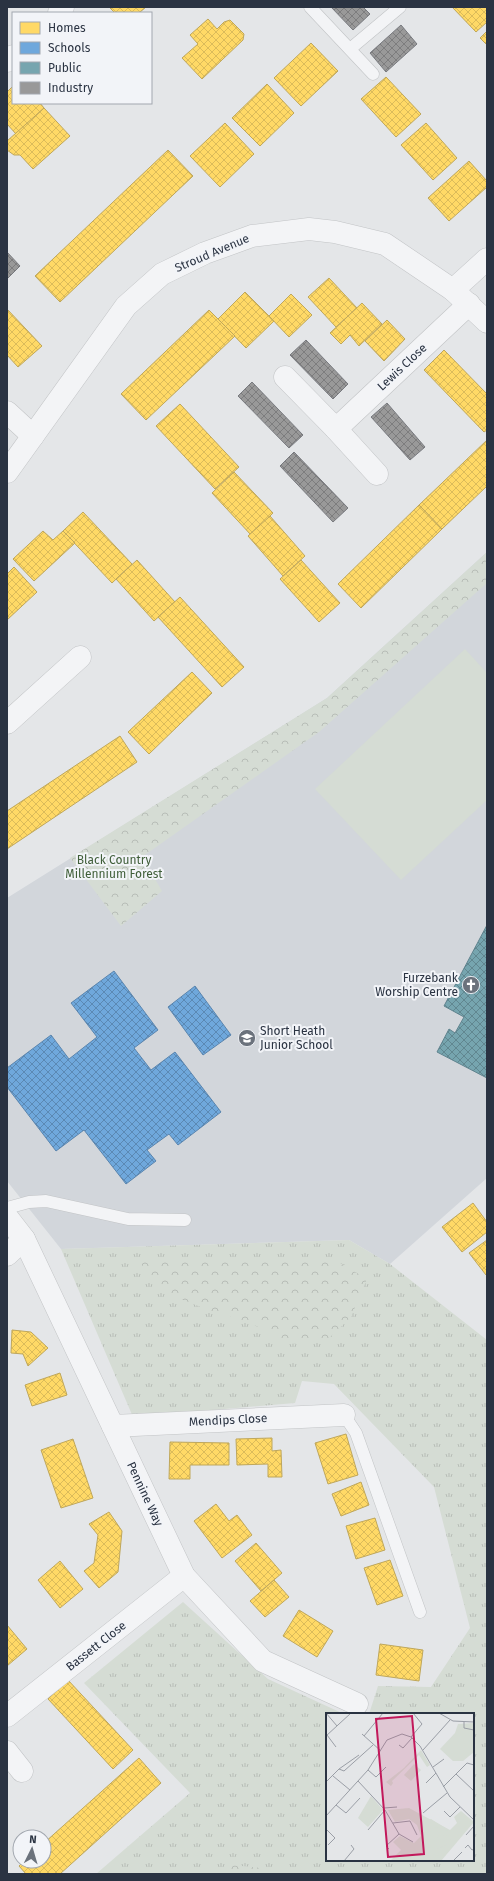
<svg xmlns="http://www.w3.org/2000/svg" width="494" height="1881" viewBox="0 0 494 1881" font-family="'Fira Sans',sans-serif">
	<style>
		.built { fill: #d2d6db }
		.grass { fill: url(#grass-tufts) }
		.forest { fill: url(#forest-crowns) }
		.garden { fill: #d5dcd4 }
		.homes { fill: url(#homes-cross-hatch); stroke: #bfa75b }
		.schools { fill: url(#schools-cross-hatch); stroke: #5a85ae }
		.public { fill: url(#public-cross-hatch); stroke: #5f838e }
		.industry { fill: url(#industry-cross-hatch); stroke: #787a7f }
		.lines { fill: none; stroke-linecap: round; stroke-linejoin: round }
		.service-casing { stroke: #c2c4c6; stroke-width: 13 }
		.minor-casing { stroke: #c2c4c6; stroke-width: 23 }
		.service { stroke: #f3f4f6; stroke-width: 12 }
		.minor { stroke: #f3f4f6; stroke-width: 22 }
		.labels { text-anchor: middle; stroke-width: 4; stroke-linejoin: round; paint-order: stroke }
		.street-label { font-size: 12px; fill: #2a3342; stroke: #f2f4f8 }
		.park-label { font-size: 12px; fill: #3f5e38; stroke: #f2f4f8 }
		.poi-label { font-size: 12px; fill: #2a3342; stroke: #f2f4f8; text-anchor: end }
		.inset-road { fill: none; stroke: #9a9ea6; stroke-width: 1 }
		.view { fill: #c2185b; fill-opacity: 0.15; stroke: #c2185b; stroke-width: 2 }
		.inset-edge { fill: none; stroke: #2a3342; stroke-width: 2 }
	</style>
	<defs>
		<pattern id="grass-tufts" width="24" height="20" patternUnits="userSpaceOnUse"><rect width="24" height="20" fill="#d5dcd4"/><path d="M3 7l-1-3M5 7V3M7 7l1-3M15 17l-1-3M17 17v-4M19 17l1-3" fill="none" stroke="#b7bdb7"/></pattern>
		<pattern id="forest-crowns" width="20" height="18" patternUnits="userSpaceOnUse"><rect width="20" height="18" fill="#d5dcd4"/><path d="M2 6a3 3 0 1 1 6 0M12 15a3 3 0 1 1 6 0" fill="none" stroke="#b7bdb7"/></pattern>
		<pattern id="homes-cross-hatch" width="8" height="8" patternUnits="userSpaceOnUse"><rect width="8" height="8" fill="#ffd966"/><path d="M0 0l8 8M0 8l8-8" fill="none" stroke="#dbbb5a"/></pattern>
		<pattern id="schools-cross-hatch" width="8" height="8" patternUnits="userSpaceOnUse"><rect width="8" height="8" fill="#6fa8dc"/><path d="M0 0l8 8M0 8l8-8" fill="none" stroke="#5b89b4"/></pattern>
		<pattern id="public-cross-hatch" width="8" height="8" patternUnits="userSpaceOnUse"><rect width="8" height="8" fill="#76a5af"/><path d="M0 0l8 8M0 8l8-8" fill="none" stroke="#618790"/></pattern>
		<pattern id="industry-cross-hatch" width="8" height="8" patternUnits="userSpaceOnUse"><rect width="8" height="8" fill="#999"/><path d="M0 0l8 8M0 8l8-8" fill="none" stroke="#7d7d7e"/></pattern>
	</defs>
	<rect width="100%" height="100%" fill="#e4e6e8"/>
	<polygon class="built" points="487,552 487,1178 390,1264 349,1240 61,1249 7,1181 7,898 327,698"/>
	<polygon class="grass" points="349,1240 390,1264 487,1340 487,1874 96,1874 190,1793 84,1683 183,1602 268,1679 344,1714 327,1714 327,1860 473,1860 473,1714 369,1714 378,1686 431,1687 470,1628 434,1487 334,1384 302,1381 295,1403 133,1417 61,1249"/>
	<g class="forest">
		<polygon points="487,552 487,583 319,732 142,857 162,891 121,926 70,858 327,698"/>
		<polygon points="335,1260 367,1279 351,1317 325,1342 286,1344 251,1323 211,1311 173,1296 150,1283 140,1261"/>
		<polygon points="232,1865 281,1870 283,1874 221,1874"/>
	</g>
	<polygon class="garden" points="465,649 487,673 487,800 401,880 315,789"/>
	<g class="homes">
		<polygon points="109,7 146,7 139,13 115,13"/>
		<polygon points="452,7 487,7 487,22 476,32"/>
		<polygon points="208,19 217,29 224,22 230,20 244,34 243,40 202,79 182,58 198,44 190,35"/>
		<polygon points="487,31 487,45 480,38"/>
		<polygon points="311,43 338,71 301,106 274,78"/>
		<polygon points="386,77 421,114 396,137 361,99"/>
		<polygon points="267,84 294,113 260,146 232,118"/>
		<polygon points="13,86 13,103 40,103 44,108 16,134 7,124 7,92"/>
		<polygon points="44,108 70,136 33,169 20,155 14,155 7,150 7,141"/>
		<polygon points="225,123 254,154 220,187 190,156"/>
		<polygon points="426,123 457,158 433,180 401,145"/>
		<polygon points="168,150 193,176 60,302 35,276"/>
		<polygon points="469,161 487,181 487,187 449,221 428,198"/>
		<polygon points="329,278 357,308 336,327 308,297"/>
		<polygon points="245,292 274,321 246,348 218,319"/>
		<polygon points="291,294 312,315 289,337 269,316"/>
		<polygon points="362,303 382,324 359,346 350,335 341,344 330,333"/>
		<polygon points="7,309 42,346 18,367 7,355"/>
		<polygon points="209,310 235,336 146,420 121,394"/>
		<polygon points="387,320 405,339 384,361 365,341"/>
		<polygon points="444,350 487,394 487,430 484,432 424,370"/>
		<polygon points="180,404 239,467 215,489 156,426"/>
		<polygon points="487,440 487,486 442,529 419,505"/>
		<polygon points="234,472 273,513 251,535 212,493"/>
		<polygon points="419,505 442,529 361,608 338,584"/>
		<polygon points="83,512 132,564 112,583 63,531"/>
		<polygon points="270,516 305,556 283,576 248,536"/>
		<polygon points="43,531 53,540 63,531 75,543 34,581 13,559"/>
		<polygon points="137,560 175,602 154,621 116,579"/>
		<polygon points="301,560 340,603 319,622 280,579"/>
		<polygon points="14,567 37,592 7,620 7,574"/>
		<polygon points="180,597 244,667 222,687 158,617"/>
		<polygon points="192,672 212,693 149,754 128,732"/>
		<polygon points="120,736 137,762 7,849 7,811"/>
		<polygon points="473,1203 487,1222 487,1232 462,1252 442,1227"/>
		<polygon points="487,1240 487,1274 486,1275 469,1253"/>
		<polygon points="12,1330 31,1332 48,1348 28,1366 23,1354 11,1353"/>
		<polygon points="60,1373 67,1395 32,1406 25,1385"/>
		<polygon points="346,1434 358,1475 328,1484 315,1443"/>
		<polygon points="272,1438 272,1451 281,1450 282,1477 268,1477 268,1464 237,1465 236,1439"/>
		<polygon points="73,1439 93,1498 61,1508 41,1450"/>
		<polygon points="170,1442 229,1443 229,1465 190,1465 190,1479 169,1479"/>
		<polygon points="361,1482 369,1505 341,1516 332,1494"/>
		<polygon points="216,1504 229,1521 237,1515 252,1535 222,1558 194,1521"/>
		<polygon points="109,1512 122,1531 118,1572 99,1588 84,1571 94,1563 98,1535 89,1524"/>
		<polygon points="375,1518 385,1550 356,1559 346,1526"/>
		<polygon points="256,1543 282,1573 261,1591 235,1561"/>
		<polygon points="390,1560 403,1596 377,1605 364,1568"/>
		<polygon points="60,1561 83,1589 60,1608 38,1580"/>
		<polygon points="274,1580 289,1597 265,1617 250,1601"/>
		<polygon points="299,1610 333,1631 317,1657 283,1636"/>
		<polygon points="7,1625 27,1649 7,1666"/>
		<polygon points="380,1644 423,1650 419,1681 376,1675"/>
		<polygon points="68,1680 133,1750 113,1769 48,1699"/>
		<polygon points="139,1758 161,1783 60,1874 26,1874 19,1866 24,1861 44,1861 44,1843"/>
	</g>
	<g class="schools">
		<polygon points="114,971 158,1030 134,1048 151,1070 175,1052 221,1112 178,1145 169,1134 147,1150 156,1161 126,1184 84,1130 56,1151 7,1087 7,1068 51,1035 69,1059 97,1037 71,1003"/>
		<polygon points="195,986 231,1035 203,1055 168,1007"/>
	</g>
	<polygon class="public" points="487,925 487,1078 437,1052 449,1029 455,1033 464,1017 444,1006"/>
	<g class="industry">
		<polygon points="331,7 363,7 370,14 353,30"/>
		<polygon points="401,25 417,44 386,72 370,53"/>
		<polygon points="7,252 20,266 7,279"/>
		<polygon points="306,340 348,384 333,399 290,355"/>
		<polygon points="252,382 303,435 289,448 238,396"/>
		<polygon points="387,403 425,447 410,460 371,417"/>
		<polygon points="294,452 348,508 333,522 280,466"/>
	</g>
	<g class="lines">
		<defs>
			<g id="service">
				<polyline points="310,7 373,74"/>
				<polyline points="350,49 400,7"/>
				<polyline points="7,1208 29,1202 46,1201 128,1219 185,1220"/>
				<polyline points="344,1415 356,1433 420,1612"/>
			</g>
			<g id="minor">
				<polyline points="59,13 63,7"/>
				<polyline points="7,61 13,56"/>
				<polyline points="453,290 487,259"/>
				<polyline points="285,377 336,429 469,304"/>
				<polyline points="7,412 33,436"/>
				<polyline points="336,429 377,474"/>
				<polyline points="7,472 126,306 162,274 205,253 252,236 309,229 335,232 385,244 453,290 487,322"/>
				<polyline points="7,723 80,657"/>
				<polyline points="7,1217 24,1239 184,1576 263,1661 357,1704"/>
				<polyline points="7,1255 24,1239"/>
				<polyline points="113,1426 344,1415"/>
				<polyline points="7,1716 184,1576"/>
				<polyline points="7,1752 22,1771"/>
			</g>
		</defs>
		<use href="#service" class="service-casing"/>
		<use href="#minor" class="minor-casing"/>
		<use href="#service" class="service"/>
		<use href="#minor" class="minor"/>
	</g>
	<defs>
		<symbol id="church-disc" viewBox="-11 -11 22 22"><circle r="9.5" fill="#6b727c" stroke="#f2f4f8"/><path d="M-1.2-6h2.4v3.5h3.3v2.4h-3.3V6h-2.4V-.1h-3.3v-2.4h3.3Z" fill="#fff"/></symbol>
		<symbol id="school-disc" viewBox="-11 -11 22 22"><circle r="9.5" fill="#6b727c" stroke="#f2f4f8"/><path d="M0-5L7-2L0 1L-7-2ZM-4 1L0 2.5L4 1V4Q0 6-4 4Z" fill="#fff"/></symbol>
	</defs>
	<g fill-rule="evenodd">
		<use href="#church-disc" x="461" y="975" width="20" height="20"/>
		<use href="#school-disc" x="237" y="1028" width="20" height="20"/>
	</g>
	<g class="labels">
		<g class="street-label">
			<text transform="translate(212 253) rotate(-23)" y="4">Stroud Avenue</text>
			<text transform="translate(402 367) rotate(-43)" y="4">Lewis Close</text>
			<text transform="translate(228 1420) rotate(-3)" y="4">Mendips Close</text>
			<text transform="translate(145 1494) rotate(65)" y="4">Pennine Way</text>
			<text transform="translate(96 1646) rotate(-38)" y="4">Bassett Close</text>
		</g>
		<g class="park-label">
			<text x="114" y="864">Black Country<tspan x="114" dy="14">Millennium Forest</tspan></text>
		</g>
		<g class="poi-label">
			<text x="458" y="982">Furzebank<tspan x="458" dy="14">Worship Centre</tspan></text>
			<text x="260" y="1035" text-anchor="start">Short Heath<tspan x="260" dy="14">Junior School</tspan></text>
		</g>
	</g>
	<g transform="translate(326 1713)">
		<rect width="148" height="148" fill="#e4e6e8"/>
		<path d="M45 83 57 97 42 114 32 105ZM83 95 124 117 131 110 128 104 135 98 148 109 115 148H64L75 137 67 129 74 123 88 130 95 123 91 112 83 106 69 109 62 97Z" fill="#d5dcd4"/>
		<path d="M95 37 104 52 101 54 93 42 66 68 67 70 65 73 60 69 78 55ZM105 106 124 118 125 119 105 113 101 108ZM121 122 125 126 120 132 111 136 106 132 108 125Z" fill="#d5dcd4"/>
		<path d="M148 10V39L137 48H127L114 36 129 20 132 11Z" fill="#d5dcd4"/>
		<path d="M88 51 95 57 85 68 78 62Z" fill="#d5dcd4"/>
		<path class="inset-road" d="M0 0 11 13M113 0 127 8 148 9M138 9V15L148 17M36 21 55 38M1 22 10 34M0 23 25 0M38 23 57 0M85 24 96 11 87 0M73 32 77 35 86 25M97 37 124 7M107 54 118 46M13 56 18 58 47 32M42 57 50 64 60 54M130 61 148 78M7 63 24 77M32 68 59 97 73 121 87 129M0 69 13 56 33 42M100 70 110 60M117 74 141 50 148 52M10 92 20 100 34 85M58 95 71 94M118 98 124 104 134 94M97 100 121 80M0 103 42 57 61 27 76 21 85 24 94 33 124 84 148 107M67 110 84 108 91 122M0 116 9 125 2 132M42 117 59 97M140 122 148 113M139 135 142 132 146 137 148 136M63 136 60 133 73 121M18 148 28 136 25 132M127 148 136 139"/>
		<path class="view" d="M86 3 98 141 62 144 50 6Z"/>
		<rect width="148" height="148" class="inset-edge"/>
	</g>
	<rect width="494" height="1881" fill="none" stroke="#2a3342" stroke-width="16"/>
	<rect x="12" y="12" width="140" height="92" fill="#f2f4f8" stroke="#a2a7af"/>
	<rect x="20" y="22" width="20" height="12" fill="#ffd966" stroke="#a2a7af"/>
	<text x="48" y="32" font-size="12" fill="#2a3342">Homes</text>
	<rect x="20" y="42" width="20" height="12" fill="#6fa8dc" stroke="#a2a7af"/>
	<text x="48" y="52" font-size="12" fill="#2a3342">Schools</text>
	<rect x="20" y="62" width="20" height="12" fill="#76a5af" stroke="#a2a7af"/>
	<text x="48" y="72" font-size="12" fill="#2a3342">Public</text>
	<rect x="20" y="82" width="20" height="12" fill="#999999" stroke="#a2a7af"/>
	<text x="48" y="92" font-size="12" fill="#2a3342">Industry</text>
	<g transform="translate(32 1849) rotate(5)"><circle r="19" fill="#f2f4f8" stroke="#a2a7af"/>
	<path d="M0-3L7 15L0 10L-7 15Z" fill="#6b727c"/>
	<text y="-6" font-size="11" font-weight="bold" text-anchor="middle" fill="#2a3342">N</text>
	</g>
</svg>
